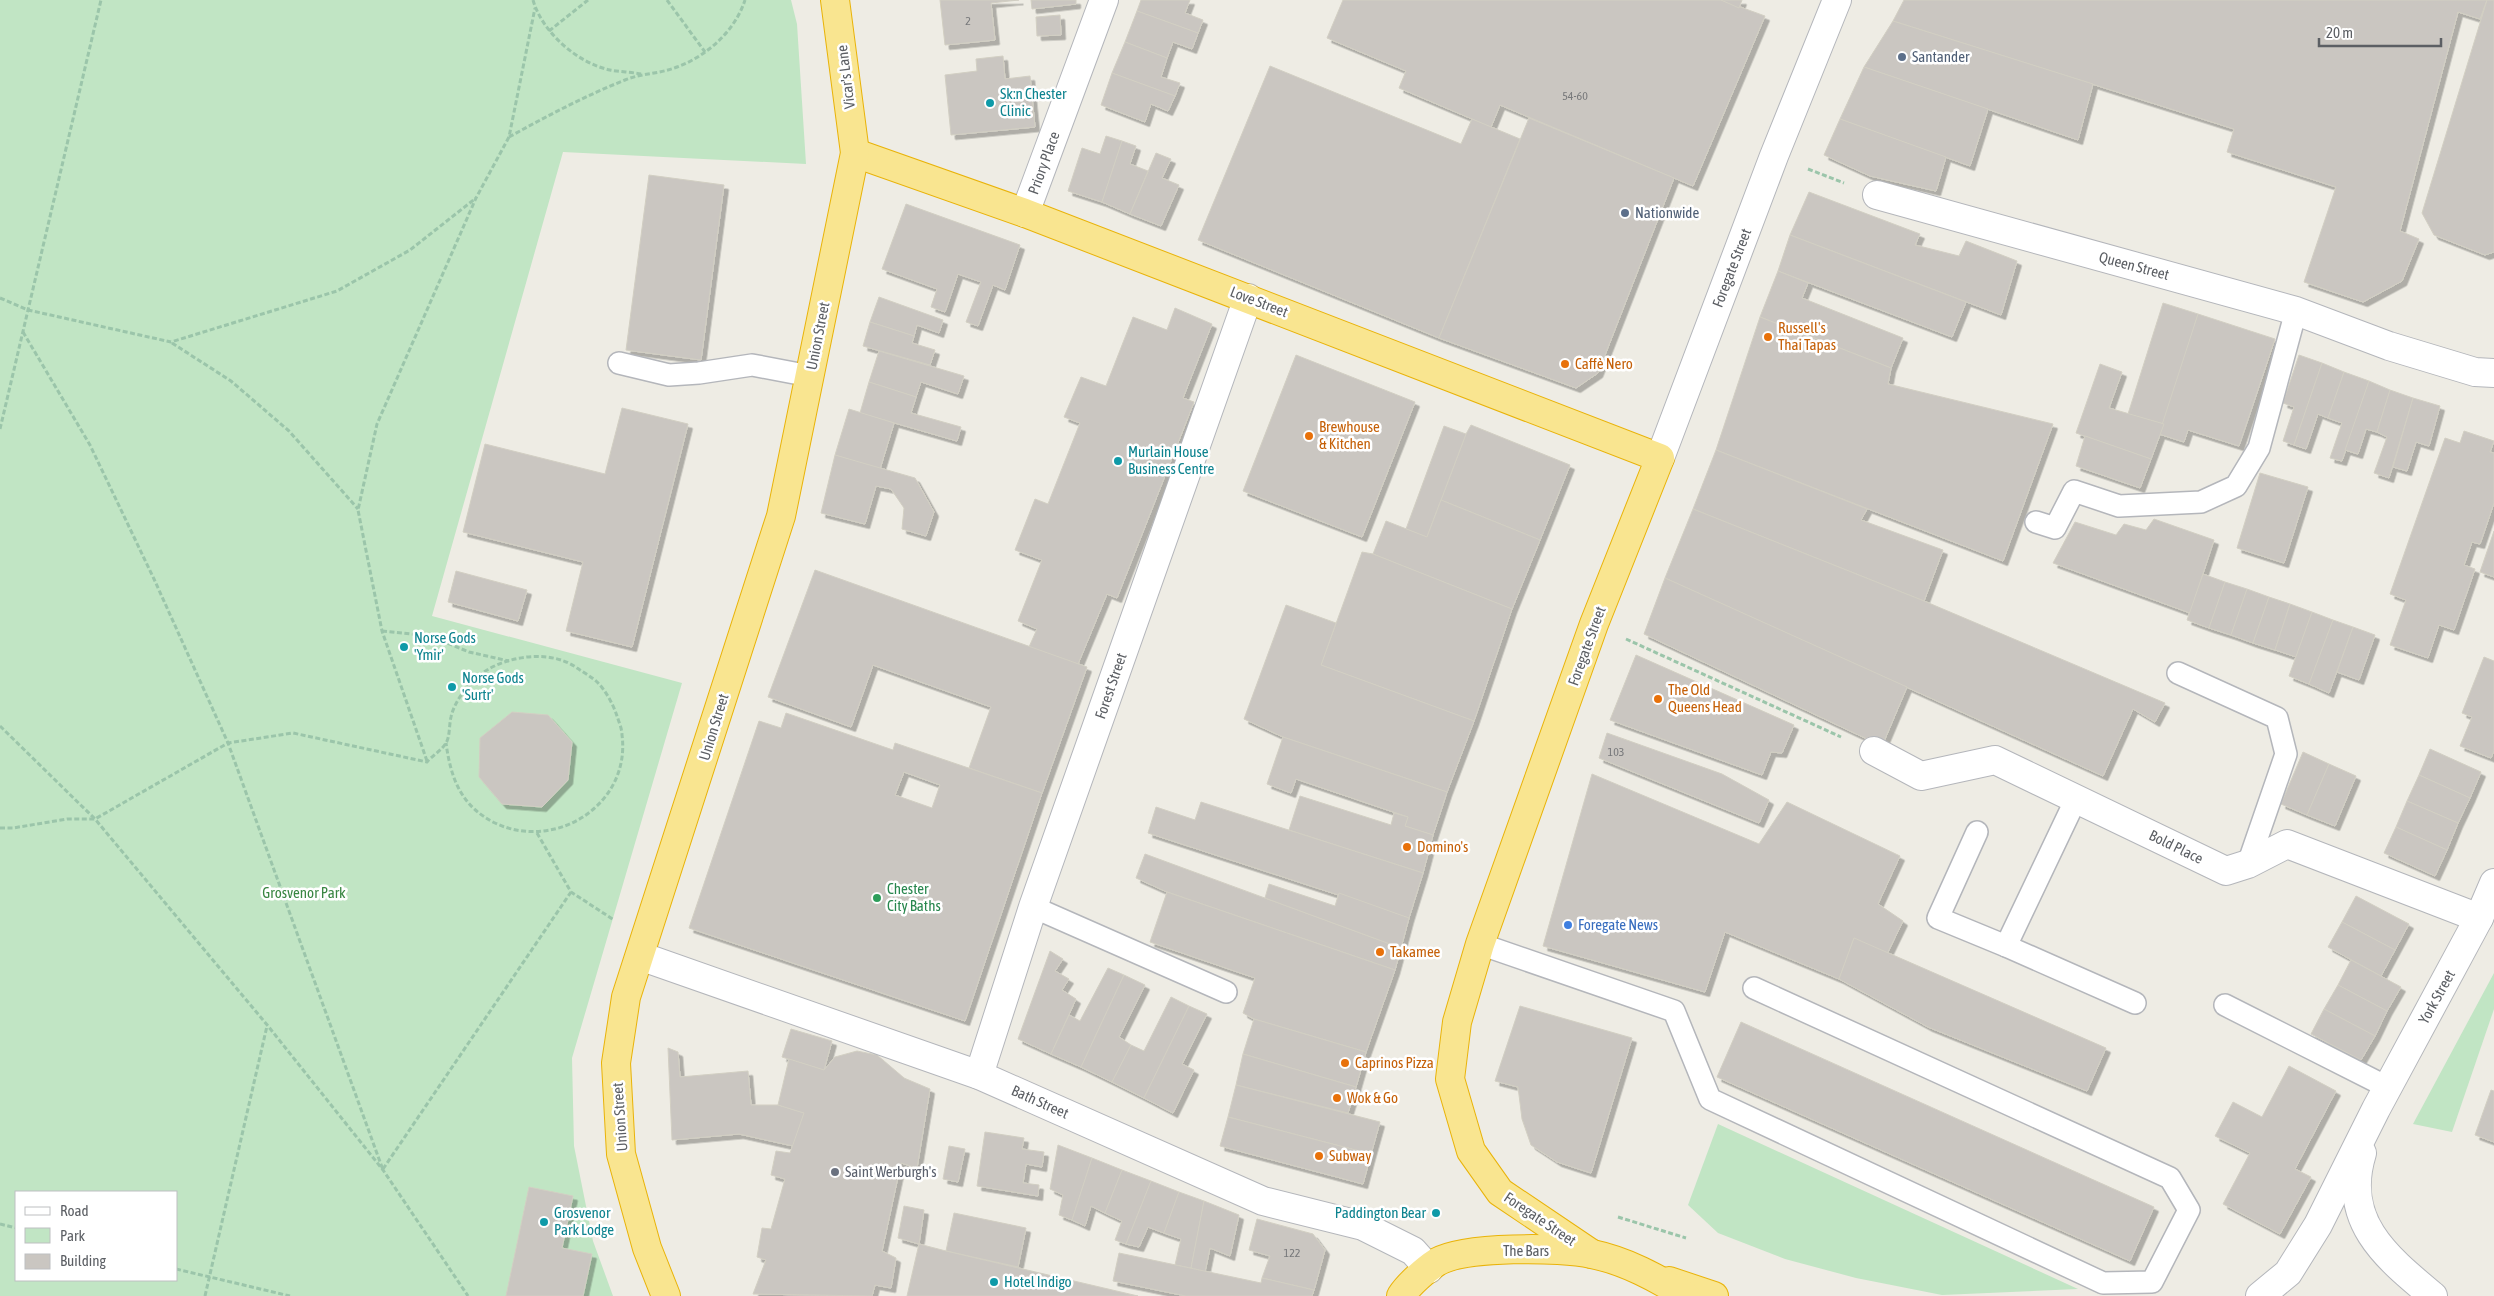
<svg xmlns="http://www.w3.org/2000/svg" width="2494" height="1296" viewBox="0 0 2494 1296" font-family="'Asap Condensed',sans-serif">
	<style>
		.green { fill: #c1e5c4; fill-rule: evenodd }
		.building { fill: #cac6c1; stroke: #d2cfc3; fill-rule: evenodd; filter: url(#shadow) }
		.lines { fill: none; stroke-linecap: round; stroke-linejoin: round }
		.lane-casing { stroke: #b4b6bb; stroke-width: 24 }
		.street-casing { stroke: #b4b6bb; stroke-width: 30 }
		.highway-casing { stroke: #e9b309; stroke-width: 30 }
		.path { stroke: #9bc5aa; stroke-width: 3; stroke-dasharray: 5 2.5; stroke-linecap: butt }
		.lane { stroke: #fff; stroke-width: 21 }
		.street { stroke: #fff; stroke-width: 28 }
		.highway { stroke: #f9e590; stroke-width: 28 }
		.service-dot { fill: #5c6f8a; stroke: #fff; stroke-width: 2 }
		.culture-dot { fill: #0f9aa8; stroke: #fff; stroke-width: 2 }
		.food-dot { fill: #e8710a; stroke: #fff; stroke-width: 2 }
		.leisure-dot { fill: #2e9e5b; stroke: #fff; stroke-width: 2 }
		.shop-dot { fill: #3f7fe0; stroke: #fff; stroke-width: 2 }
		.worship-dot { fill: #6b7280; stroke: #fff; stroke-width: 2 }
		.labels { text-anchor: middle; stroke-width: 5; stroke-linejoin: round; paint-order: stroke }
		.number-label { font-size: 12px; fill: #78797b }
		.service-label { font-size: 15px; fill: #4e5e75; stroke: #fff; text-anchor: start }
		.street-label { font-size: 15px; fill: #5c5f64; stroke: #fff }
		.culture-label { font-size: 15px; fill: #0d838f; stroke: #fff; text-anchor: start }
		.food-label { font-size: 15px; fill: #c56008; stroke: #fff; text-anchor: start }
		.leisure-label { font-size: 15px; fill: #27864d; stroke: #fff; text-anchor: start }
		.park-label { font-size: 15px; fill: #398642; stroke: #fff }
		.shop-label { font-size: 15px; fill: #366cbe; stroke: #fff; text-anchor: start }
		.worship-label { font-size: 15px; fill: #5b616d; stroke: #fff; text-anchor: start }
	</style>
	<defs>
		<filter id="shadow"><feDropShadow dx="4.5" dy="4.5" stdDeviation="0" flood-color="#0004"/></filter>
	</defs>
	<rect width="100%" height="100%" fill="#eeece4"/>
	<g class="green">
		<path d="M0 0H791L797 24 806 164 563 152 432 616 682 683 572 1058 574 1146 593 1241 613 1296H0ZM16 1192H176V1280H16Z"/>
		<polygon points="2494,973 2494,1009 2452,1132 2413,1124"/>
		<polygon points="1718,1124 2078,1289 1942,1295 1856,1278 1785,1259 1718,1233 1688,1205"/>
	</g>
	<g class="building">
		<polygon points="940,0 1019,0 991,3 995,40 945,45"/>
		<polygon points="1031,0 1076,0 1076,4 1032,9"/>
		<polygon points="1141,0 1190,0 1185,13 1203,20 1198,33 1137,11"/>
		<polygon points="1343,0 1721,0 1765,16 1693,186 1500,105 1491,127 1399,88 1406,71 1327,38"/>
		<polygon points="1721,0 1742,0 1739,8"/>
		<polygon points="1904,0 2487,0 2480,19 2458,12 2400,231 2419,239 2402,281 2363,302 2304,282 2336,187 2227,152 2234,129 1893,21"/>
		<polygon points="2487,0 2494,0 2494,252 2485,255 2434,235 2422,213"/>
		<polygon points="1137,11 1198,33 1192,49 1173,42 1167,58 1125,42"/>
		<polygon points="1060,15 1061,35 1037,36 1036,17"/>
		<polygon points="1893,21 2093,84 2078,140 1864,67"/>
		<polygon points="1125,42 1167,58 1161,77 1180,83 1175,96 1112,73"/>
		<polygon points="1003,56 1005,79 1030,76 1035,127 951,135 945,75 977,71 976,59"/>
		<polygon points="1270,66 1461,144 1472,119 1520,139 1439,338 1198,240"/>
		<polygon points="1864,67 1988,109 1970,166 1840,119"/>
		<polygon points="1112,73 1175,96 1168,111 1151,104 1145,122 1101,105"/>
		<polygon points="1529,118 1674,178 1598,373 1576,388 1439,338"/>
		<polygon points="1840,119 1946,157 1936,191 1870,176 1824,155"/>
		<polygon points="1106,136 1122,141 1102,202 1068,191 1082,148 1100,154"/>
		<polygon points="1122,141 1136,146 1130,164 1148,171 1130,214 1102,202"/>
		<polygon points="1156,153 1171,159 1162,178 1179,185 1161,226 1130,214"/>
		<polygon points="649,175 724,185 701,360 626,350"/>
		<polygon points="1809,192 1920,234 1915,245 1959,256 1966,241 2017,261 2001,315 1790,235"/>
		<polygon points="906,204 1020,245 1005,290 993,285 978,326 966,322 981,282 958,274 945,312 931,307 937,289 882,269"/>
		<polygon points="1790,235 1966,302 1952,337 1778,271"/>
		<polygon points="1778,271 1808,283 1802,298 1903,338 1891,368 1760,317"/>
		<polygon points="879,297 943,320 939,333 917,325 914,336 870,322"/>
		<polygon points="2163,303 2198,314 2164,424 2128,414"/>
		<polygon points="1175,308 1212,324 1183,398 1194,402 1117,598 1107,594 1078,664 1029,647 1037,629 1018,621 1042,560 1015,550 1035,499 1048,504 1080,423 1064,417 1081,377 1106,386 1133,317 1167,330"/>
		<polygon points="2198,314 2275,339 2239,446 2188,430 2184,442 2159,434"/>
		<polygon points="1760,317 1891,368 1888,384 2053,424 2003,561 1716,450"/>
		<polygon points="870,322 914,336 912,343 935,350 930,365 863,346"/>
		<polygon points="879,351 964,376 958,394 921,382 916,397 869,382"/>
		<polygon points="1296,355 1415,402 1362,537 1243,491"/>
		<polygon points="2299,355 2322,363 2294,445 2283,441 2294,407 2283,403"/>
		<polygon points="2322,363 2344,372 2328,418 2318,414 2306,449 2294,445"/>
		<polygon points="2100,364 2122,372 2109,408 2164,424 2151,459 2076,433"/>
		<polygon points="2344,372 2369,381 2342,461 2330,458 2342,423 2328,418"/>
		<polygon points="2369,381 2390,390 2377,432 2366,429 2358,454 2345,450"/>
		<polygon points="869,382 916,397 911,413 961,427 957,441 860,413"/>
		<polygon points="2390,390 2413,398 2389,478 2374,473 2387,437 2377,432"/>
		<polygon points="2413,398 2440,406 2429,446 2416,442 2407,471 2393,467"/>
		<polygon points="622,408 688,424 632,647 566,631 583,562 463,532 485,444 605,474"/>
		<polygon points="849,409 894,423 880,469 835,455"/>
		<polygon points="1471,425 1570,465 1540,540 1441,500 1466,434"/>
		<polygon points="1444,426 1466,434 1427,537 1406,529"/>
		<polygon points="2464,431 2494,441 2490,452 2494,453 2494,503 2480,544 2472,542 2464,565 2475,569 2454,630 2439,625 2428,658 2390,645 2406,600 2390,594 2445,438 2460,443"/>
		<polygon points="2085,436 2151,459 2140,488 2076,466"/>
		<polygon points="1716,450 1867,509 1861,520 1943,550 1924,601 1693,509"/>
		<polygon points="835,455 915,478 934,512 926,536 902,529 904,508 891,489 876,486 865,524 821,513"/>
		<polygon points="2260,473 2308,487 2284,563 2237,548"/>
		<polygon points="1441,500 1540,540 1512,609 1373,554 1386,521 1427,537"/>
		<polygon points="1693,509 1924,601 2165,703 2155,722 2133,709 2103,776 1665,578"/>
		<polygon points="2154,519 2214,540 2190,613 2053,563 2075,522 2116,535 2124,524 2146,530"/>
		<polygon points="2494,531 2494,577 2480,572"/>
		<polygon points="1362,552 1373,554 1512,609 1474,721 1321,665"/>
		<polygon points="815,570 1087,667 1042,793 969,768 991,707 873,665 851,727 768,697"/>
		<polygon points="456,571 527,590 518,621 448,602"/>
		<polygon points="2203,574 2225,582 2209,628 2187,620"/>
		<polygon points="1665,578 1907,687 1882,746 1644,634"/>
		<polygon points="2225,582 2247,589 2231,635 2209,628"/>
		<polygon points="2247,589 2269,597 2253,643 2231,635"/>
		<polygon points="2269,597 2290,604 2275,650 2253,643"/>
		<polygon points="2290,604 2312,612 2296,657 2275,650"/>
		<polygon points="1286,605 1336,623 1321,665 1474,721 1447,792 1283,737 1244,719"/>
		<polygon points="2312,612 2333,620 2309,684 2289,676"/>
		<polygon points="2333,620 2353,627 2329,693 2309,684"/>
		<polygon points="2353,627 2375,635 2359,680 2337,672"/>
		<polygon points="1636,655 1794,725 1782,753 1771,752 1762,775 1610,720"/>
		<polygon points="2484,657 2494,661 2494,751 2491,758 2460,746 2472,717 2462,713"/>
		<polygon points="512,712 548,715 572,742 568,780 542,807 502,804 479,777 480,738"/>
		<path d="M786 713 893 750 895 743 1042 793 965 1021 689 928 759 721 781 728ZM904 772 940 785 932 808 895 795Z"/>
		<polygon points="1607,733 1722,774 1769,800 1759,823 1599,758"/>
		<polygon points="1283,737 1447,792 1433,835 1405,826 1408,817 1296,779 1291,793 1267,784"/>
		<polygon points="2430,749 2481,772 2470,798 2419,775"/>
		<polygon points="2303,752 2329,764 2307,815 2281,804"/>
		<polygon points="2329,764 2356,776 2335,826 2307,815"/>
		<polygon points="1592,774 1759,844 1787,802 1900,856 1878,904 1903,921 1887,954 1854,938 1839,979 1725,932 1705,992 1543,946"/>
		<polygon points="2419,775 2470,798 2458,823 2407,801"/>
		<polygon points="1300,796 1391,825 1394,813 1408,817 1405,826 1433,835 1423,873 1289,830"/>
		<polygon points="2407,801 2458,823 2447,850 2396,827"/>
		<polygon points="1201,802 1423,873 1409,918 1148,833 1156,807 1195,820"/>
		<polygon points="2396,827 2447,850 2435,876 2384,853"/>
		<polygon points="1145,854 1401,948 1395,970 1167,892 1136,878"/>
		<polygon points="1269,884 1335,906 1339,893 1409,918 1401,948 1265,898"/>
		<polygon points="1167,892 1395,970 1366,1052 1254,1019 1243,1013 1255,978 1150,942"/>
		<polygon points="2356,896 2409,924 2395,950 2342,922"/>
		<polygon points="2342,922 2395,950 2381,976 2328,947"/>
		<polygon points="1854,938 2106,1048 2087,1091 1928,1027 1839,979"/>
		<polygon points="1050,951 1063,959 1055,971 1069,979 1062,990 1076,999 1051,1054 1018,1039"/>
		<polygon points="2351,960 2401,987 2387,1011 2338,985"/>
		<polygon points="1108,968 1124,975 1081,1067 1051,1054 1069,1015 1080,1021"/>
		<polygon points="1124,975 1145,985 1119,1037 1131,1045 1112,1082 1081,1067"/>
		<polygon points="2338,985 2387,1011 2375,1036 2324,1009"/>
		<polygon points="1171,997 1189,1006 1144,1098 1112,1082 1131,1045 1144,1051"/>
		<polygon points="1189,1006 1207,1014 1182,1064 1194,1070 1173,1113 1144,1098"/>
		<polygon points="1520,1006 1632,1038 1591,1173 1557,1162 1531,1145 1522,1119 1518,1087 1495,1081"/>
		<polygon points="2324,1009 2375,1036 2361,1060 2311,1034"/>
		<polygon points="1254,1019 1366,1052 1356,1087 1243,1054"/>
		<polygon points="1741,1022 2154,1207 2130,1261 1717,1077"/>
		<polygon points="791,1029 832,1041 824,1070 782,1057"/>
		<polygon points="668,1048 678,1052 680,1077 748,1071 751,1105 778,1105 804,1113 793,1146 739,1134 672,1140"/>
		<polygon points="857,1051 877,1055 904,1078 930,1089 917,1168 901,1163 882,1251 896,1258 891,1288 875,1285 872,1296 753,1294 766,1260 757,1257 762,1228 771,1229 785,1179 771,1175 776,1151 790,1153 804,1113 778,1105 789,1059 824,1070 835,1057"/>
		<polygon points="1243,1054 1356,1087 1348,1113 1236,1085"/>
		<polygon points="2289,1066 2336,1091 2295,1169 2311,1177 2280,1234 2223,1204 2250,1153 2215,1136 2233,1102 2262,1117"/>
		<polygon points="1236,1085 1380,1122 1371,1154 1228,1117"/>
		<polygon points="2491,1090 2494,1091 2494,1142 2475,1135"/>
		<polygon points="1228,1117 1371,1154 1363,1184 1220,1146"/>
		<polygon points="985,1132 1024,1138 1022,1149 1044,1152 1042,1167 1026,1164 1023,1183 1039,1185 1038,1196 977,1186"/>
		<polygon points="1058,1145 1092,1158 1072,1220 1059,1215 1063,1195 1050,1189"/>
		<polygon points="949,1146 965,1149 958,1182 943,1179"/>
		<polygon points="1092,1158 1122,1170 1105,1213 1091,1206 1085,1226 1072,1220"/>
		<polygon points="1122,1170 1151,1181 1126,1244 1115,1240 1122,1221 1105,1213"/>
		<polygon points="1151,1181 1179,1192 1164,1233 1148,1227 1139,1247 1126,1244"/>
		<polygon points="529,1187 573,1196 562,1248 592,1254 583,1296 506,1296"/>
		<polygon points="1179,1192 1204,1201 1191,1268 1175,1265 1181,1239 1164,1233"/>
		<polygon points="1204,1201 1239,1215 1230,1256 1210,1248 1205,1272 1191,1268"/>
		<polygon points="904,1206 924,1210 919,1244 898,1238"/>
		<polygon points="954,1213 1026,1228 1018,1267 946,1251"/>
		<polygon points="1257,1219 1313,1234 1325,1250 1314,1290 1262,1278 1270,1256 1249,1250"/>
		<polygon points="919,1244 946,1251 1138,1296 907,1296"/>
		<polygon points="1119,1253 1261,1283 1262,1278 1314,1290 1312,1296 1186,1296 1113,1281"/>
	</g>
	<g class="lines">
		<defs>
			<g id="lane">
				<polyline points="619,363 669,375 699,373 752,365 810,376"/>
				<polyline points="2036,522 2055,528 2074,491 2119,506 2201,502 2236,486 2259,448 2296,311"/>
				<polyline points="2178,673 2277,718 2286,754 2248,864"/>
				<polyline points="2076,799 2006,946 2135,1003"/>
				<polyline points="1977,832 1938,918 2006,946"/>
				<polyline points="1033,907 1226,992"/>
				<polyline points="1480,944 1674,1011 1710,1099 2103,1283 2152,1282 2189,1210 2170,1178 1754,988"/>
				<polyline points="2225,1005 2387,1087"/>
			</g>
			<g id="street">
				<polyline points="1877,195 2296,311 2389,346 2475,372 2494,373"/>
				<polyline points="1025,213 1104,0"/>
				<polyline points="1660,458 1774,156 1837,0"/>
				<polyline points="1874,751 1921,776 1995,760 2226,871 2248,864 2287,844 2479,918"/>
				<polyline points="640,956 979,1075 1263,1201 1363,1226 1413,1251 1429,1269"/>
				<polyline points="979,1075 1033,907 1248,298"/>
				<path d="M2362 1153C2341 1221 2386 1257 2433 1296"/>
				<polyline points="2260,1296 2288,1273 2318,1225 2376,1109 2479,918 2494,883"/>
			</g>
			<g id="highway">
				<polyline points="855,153 1025,213 1660,458 1594,624 1480,944 1457,1022 1450,1079 1471,1151 1500,1192 1592,1254"/>
				<polyline points="1669,1281 1714,1296"/>
				<polyline points="666,1296 647,1248 621,1154 616,1063 626,997 781,516 855,153 835,0"/>
				<path d="M1401 1296C1408 1285 1426 1269 1437 1262 1465 1246 1560 1247 1592 1254 1626 1261 1657 1278 1686 1296"/>
			</g>
		</defs>
		<use href="#lane" class="lane-casing"/>
		<use href="#street" class="street-casing"/>
		<use href="#highway" class="highway-casing"/>
		<g class="path">
			<path d="M533 0C542 32 577 63 610 70 620 72 631 72 641 74"/>
			<polyline points="667,0 705,52"/>
			<polyline points="549,31 588,0"/>
			<path d="M509 137C547 116 585 96 625 80 642 73 660 74 677 67 707 56 735 31 745 0"/>
			<polyline points="1808,169 1844,183"/>
			<polyline points="0,298 28,310 171,342 337,291 410,250 476,198"/>
			<polyline points="23,332 90,445 154,579 228,743 383,1170"/>
			<polyline points="172,343 231,381 289,431 358,509"/>
			<polyline points="0,429 101,0"/>
			<polyline points="382,631 430,636 469,652 509,661"/>
			<polyline points="1626,639 1841,737"/>
			<polyline points="0,726 95,819 268,1026 383,1170 468,1296"/>
			<polyline points="427,761 382,631 358,510 377,424 476,198 509,137 535,8"/>
			<path d="M0 828H13L67 819H95L228 743 293 733 427 762C432 756 442 750 446 743 450 737 449 725 451 717 455 699 471 680 487 670 512 655 552 650 577 668 583 672 590 676 596 681 605 689 613 704 617 716 619 722 622 729 622 735 631 804 556 852 495 823 461 806 451 779 446 743"/>
			<polyline points="537,833 571,892 614,920"/>
			<polyline points="383,1169 571,892"/>
			<polyline points="1618,1217 1686,1238"/>
			<polyline points="0,1224 16,1228"/>
			<polyline points="176,1269 290,1296"/>
			<polyline points="205,1296 267,1026"/>
		</g>
		<use href="#lane" class="lane"/>
		<use href="#street" class="street"/>
		<use href="#highway" class="highway"/>
	</g>
	<g class="service-dot">
		<circle cx="1902" cy="57" r="5"/>
		<circle cx="1625" cy="213" r="5"/>
	</g>
	<g class="culture-dot">
		<circle cx="990" cy="103" r="5"/>
		<circle cx="1118" cy="461" r="5"/>
		<circle cx="404" cy="647" r="5"/>
		<circle cx="452" cy="687" r="5"/>
		<circle cx="1436" cy="1213" r="5"/>
		<circle cx="544" cy="1222" r="5"/>
		<circle cx="994" cy="1282" r="5"/>
	</g>
	<g class="food-dot">
		<circle cx="1768" cy="337" r="5"/>
		<circle cx="1565" cy="364" r="5"/>
		<circle cx="1309" cy="436" r="5"/>
		<circle cx="1658" cy="699" r="5"/>
		<circle cx="1407" cy="847" r="5"/>
		<circle cx="1380" cy="952" r="5"/>
		<circle cx="1345" cy="1063" r="5"/>
		<circle cx="1337" cy="1098" r="5"/>
		<circle cx="1319" cy="1156" r="5"/>
	</g>
	<circle class="leisure-dot" cx="877" cy="898" r="5"/>
	<circle class="shop-dot" cx="1568" cy="925" r="5"/>
	<circle class="worship-dot" cx="835" cy="1172" r="5"/>
	<g class="labels">
		<g class="number-label">
			<text x="968" y="25">2</text>
			<text x="1575" y="100">54-60</text>
			<text x="1616" y="756">103</text>
			<text x="1292" y="1257">122</text>
		</g>
		<g class="service-label">
			<text x="1912" y="62">Santander</text>
			<text x="1635" y="218">Nationwide</text>
		</g>
		<g class="street-label">
			<text transform="translate(846 77) rotate(-97)" y="5">Vicar's Lane</text>
			<text transform="translate(1044 163) rotate(-70)" y="5">Priory Place</text>
			<text transform="translate(2134 266) rotate(15)" y="5">Queen Street</text>
			<text transform="translate(1732 268) rotate(-69)" y="5">Foregate Street</text>
			<text transform="translate(1259 302) rotate(21)" y="5">Love Street</text>
			<text transform="translate(818 336) rotate(-79)" y="5">Union Street</text>
			<text transform="translate(1587 646) rotate(-70)" y="5">Foregate Street</text>
			<text transform="translate(1111 686) rotate(-71)" y="5">Forest Street</text>
			<text transform="translate(714 727) rotate(-73)" y="5">Union Street</text>
			<text transform="translate(2176 847) rotate(26)" y="5">Bold Place</text>
			<text transform="translate(2437 997) rotate(-61)" y="5">York Street</text>
			<text transform="translate(1040 1102) rotate(24)" y="5">Bath Street</text>
			<text transform="translate(620 1117) rotate(-94)" y="5">Union Street</text>
			<text transform="translate(1540 1219) rotate(34)" y="5">Foregate Street</text>
			<text x="1526" y="1256">The Bars</text>
		</g>
		<g class="culture-label">
			<text x="1000" y="99">Sk:n Chester<tspan x="1000" dy="17">Clinic</tspan></text>
			<text x="1128" y="457">Murlain House<tspan x="1128" dy="17">Business Centre</tspan></text>
			<text x="414" y="643">Norse Gods<tspan x="414" dy="17">'Ymir'</tspan></text>
			<text x="462" y="683">Norse Gods<tspan x="462" dy="17">'Surtr'</tspan></text>
			<text x="554" y="1218">Grosvenor<tspan x="554" dy="17">Park Lodge</tspan></text>
			<text x="1426" y="1218" text-anchor="end">Paddington Bear</text>
			<text x="1004" y="1287">Hotel Indigo</text>
		</g>
		<g class="food-label">
			<text x="1778" y="333">Russell's<tspan x="1778" dy="17">Thai Tapas</tspan></text>
			<text x="1575" y="369">Caffè Nero</text>
			<text x="1319" y="432">Brewhouse<tspan x="1319" dy="17">&amp; Kitchen</tspan></text>
			<text x="1668" y="695">The Old<tspan x="1668" dy="17">Queens Head</tspan></text>
			<text x="1417" y="852">Domino's</text>
			<text x="1390" y="957">Takamee</text>
			<text x="1355" y="1068">Caprinos Pizza</text>
			<text x="1347" y="1103">Wok &amp; Go</text>
			<text x="1329" y="1161">Subway</text>
		</g>
		<g class="leisure-label">
			<text x="887" y="894">Chester<tspan x="887" dy="17">City Baths</tspan></text>
		</g>
		<g class="park-label">
			<text x="304" y="898">Grosvenor Park</text>
		</g>
		<g class="shop-label">
			<text x="1578" y="930">Foregate News</text>
		</g>
		<g class="worship-label">
			<text x="845" y="1177">Saint Werburgh's</text>
		</g>
	</g>
	<rect x="15" y="1191" width="162" height="90" fill="#ffffff" stroke="#bebfc1"/>
	<rect x="25" y="1207" width="25" height="8" fill="#ffffff" stroke="#bebfc1"/>
	<text x="60" y="1216" font-size="15" fill="#5c5f64">Road</text>
	<rect x="25" y="1228" width="25" height="15" fill="#c1e5c4" stroke="#bebfc1"/>
	<text x="60" y="1241" font-size="15" fill="#5c5f64">Park</text>
	<rect x="25" y="1254" width="25" height="15" fill="#cac6c1" stroke="#bebfc1"/>
	<text x="60" y="1266" font-size="15" fill="#5c5f64">Building</text>
	<path d="M2319 38v8h122v-8" fill="none" stroke="#5c5f64" stroke-width="2.5"/>
	<text x="2326" y="38" font-size="15" fill="#5c5f64" stroke="#ffffff" stroke-width="4" paint-order="stroke">20 m</text>
</svg>
